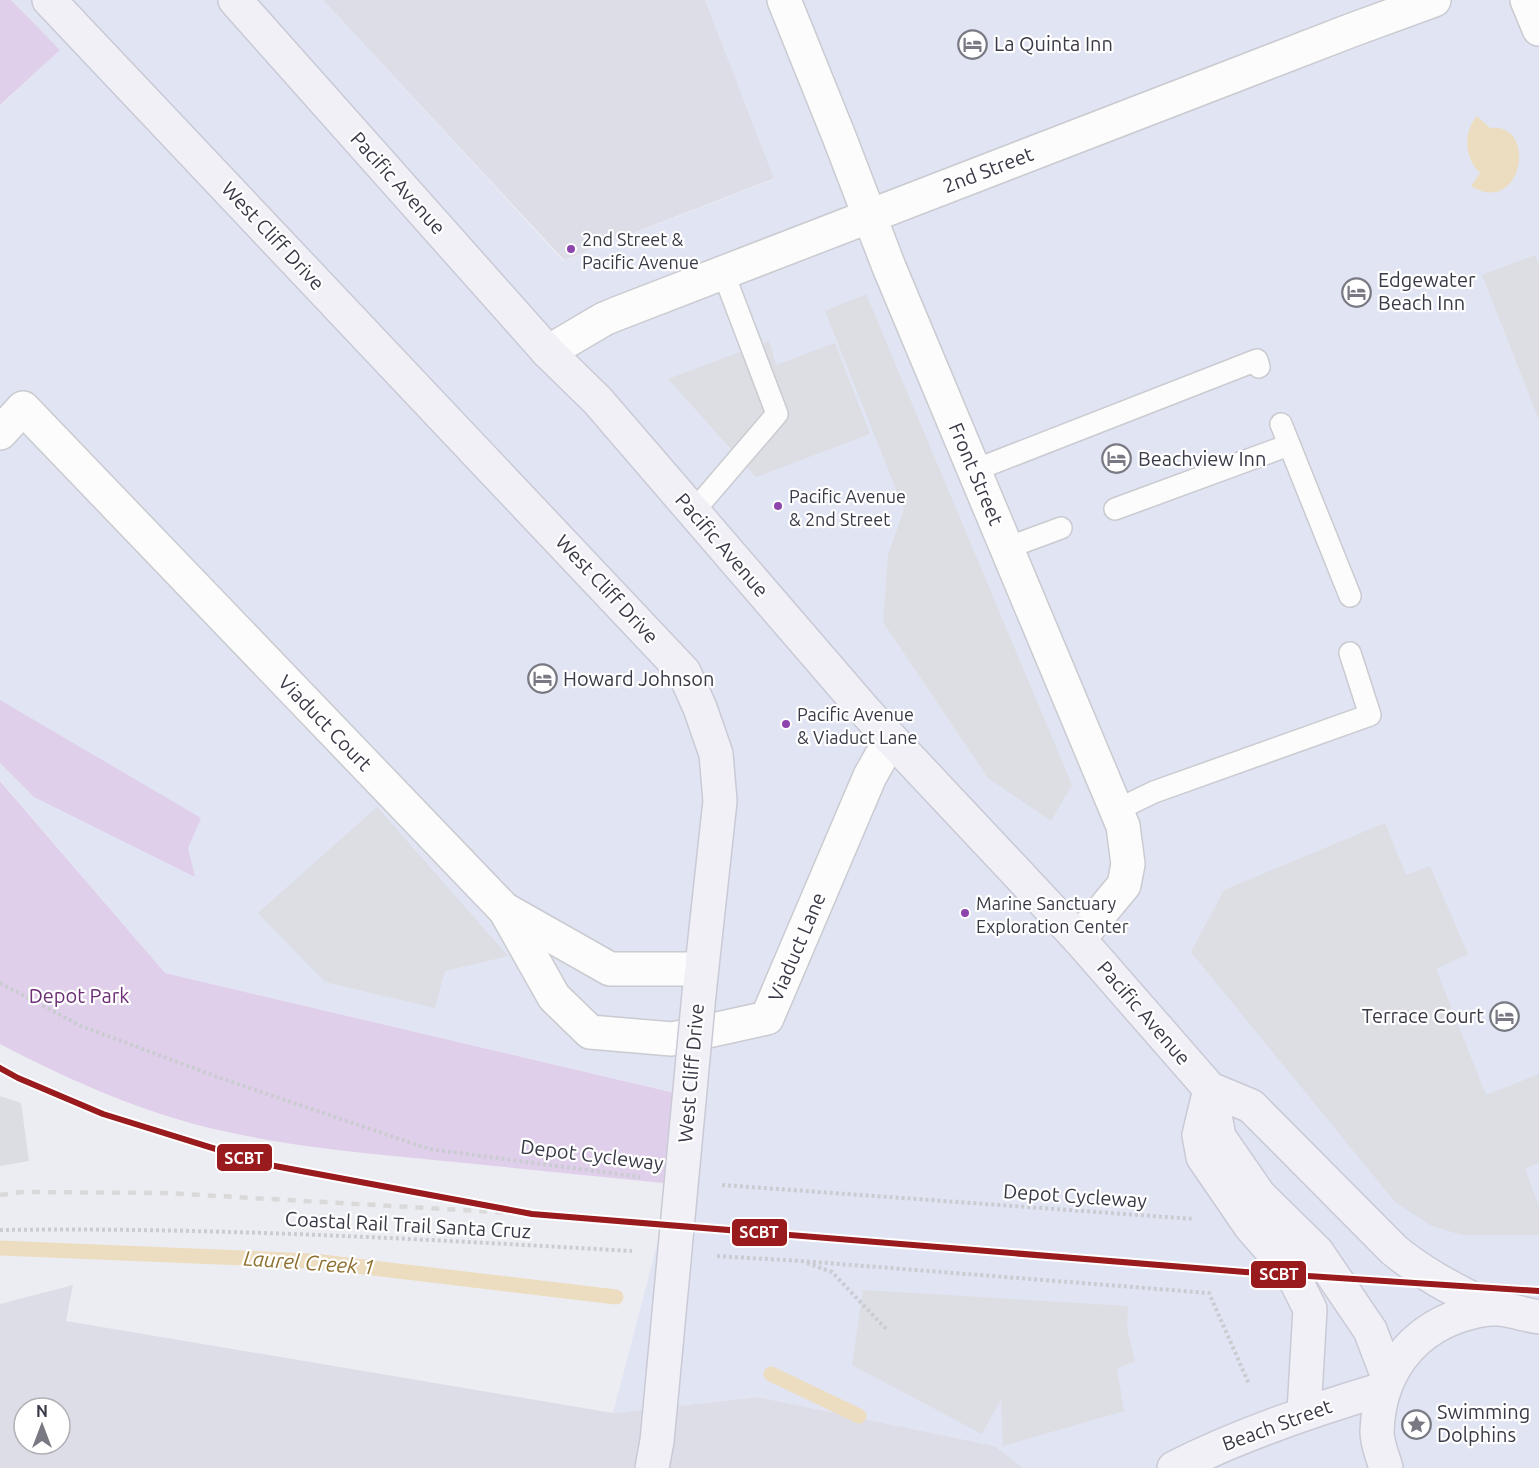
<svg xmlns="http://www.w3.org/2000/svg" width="1539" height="1468" viewBox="0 0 1539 1468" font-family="Ubuntu,sans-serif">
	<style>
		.residential { fill: #dddde7; fill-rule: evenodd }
		.commercial { fill: #e0e4f3 }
		.industrial { fill: #dcdde3 }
		.green { fill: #e0cfeb }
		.parking { fill: #dddee3 }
		.water { fill: #ecddc0 }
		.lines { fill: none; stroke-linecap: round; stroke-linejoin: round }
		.stream { stroke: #ecddc0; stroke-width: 15 }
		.lane-casing { stroke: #cacbd0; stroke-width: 24 }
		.street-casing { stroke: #cacbd0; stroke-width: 36 }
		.secondary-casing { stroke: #c9cad6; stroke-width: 36 }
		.path { stroke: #cbccd2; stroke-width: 4; stroke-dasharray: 3 3; stroke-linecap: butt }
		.lane { stroke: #fcfcfd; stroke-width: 21 }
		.street { stroke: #fcfcfd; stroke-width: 33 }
		.secondary { stroke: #f0f0f6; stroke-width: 33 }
		.rail { stroke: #d9d9da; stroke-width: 4.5; stroke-dasharray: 8 8; stroke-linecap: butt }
		.secondary-bridge-casing { stroke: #c9cad6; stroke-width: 36; stroke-linecap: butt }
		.secondary-bridge { stroke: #f0f0f6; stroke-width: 33 }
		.rail-1-casing { stroke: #fff; stroke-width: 10 }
		.rail-1 { stroke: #991b1e; stroke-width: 6 }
		.bus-dot { fill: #8e44ad; stroke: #fff; stroke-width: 2 }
		.labels { text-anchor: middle; stroke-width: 4.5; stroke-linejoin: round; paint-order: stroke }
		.bus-label { font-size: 18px; fill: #393a47; stroke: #fff; text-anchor: start }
		.poi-label { font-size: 20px; fill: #393a47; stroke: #fff; text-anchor: start }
		.street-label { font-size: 20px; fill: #393a47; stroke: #fff }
		.park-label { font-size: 20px; fill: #6d2f76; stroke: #fff }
		.water-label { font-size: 21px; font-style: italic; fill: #8e7030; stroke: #fff }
		.line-badge { stroke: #fff; stroke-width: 2 }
		.badge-label { font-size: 16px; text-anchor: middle; font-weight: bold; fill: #fff }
	</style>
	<rect width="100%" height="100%" fill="#ecedf2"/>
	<g class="residential">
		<polygon points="323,0 705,0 775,178 564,260"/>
		<path d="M73 1285 66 1321 613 1413 758 1397 995 1446 1024 1468H0V1304ZM24 1408H60V1444H24Z"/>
	</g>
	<polygon class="commercial" points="11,0 323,0 563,261 774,179 705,0 1539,0 1539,1468 1024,1468 995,1446 758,1397 613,1413 673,1184 698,1098 165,973 0,780 0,106 60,50"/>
	<polygon class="industrial" points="0,1096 21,1103 29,1161 0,1166"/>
	<g class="green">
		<polygon points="0,0 11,0 60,50 0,105"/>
		<polygon points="0,700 201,818 188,848 195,877 34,797 0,763"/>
		<path d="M0 781 165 973 675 1093 673 1184C593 1176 514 1168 434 1160 363 1153 293 1147 223 1131 145 1114 71 1081 0 1044Z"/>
	</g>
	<g class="parking">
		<polygon points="1535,255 1539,264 1539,420 1482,275"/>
		<polygon points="866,294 1072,785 1051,821 988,778 883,622 888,555 904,509 825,311"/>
		<polygon points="769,341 776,365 835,343 870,434 756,477 668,379"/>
		<polygon points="377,807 508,956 445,971 435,1008 325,982 258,913"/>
		<polygon points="1385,823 1406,875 1430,866 1468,954 1436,969 1486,1095 1539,1074 1539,1163 1525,1169 1539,1206 1539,1235 1461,1235 1430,1225 1395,1202 1191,952 1224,890"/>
		<polygon points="863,1290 1128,1306 1127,1328 1135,1362 1117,1368 1124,1411 1003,1446 1001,1399 982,1434 852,1365"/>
	</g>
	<path class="water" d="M1477 116 1490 128C1539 122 1522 218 1471 186L1480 173C1464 158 1463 132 1477 116Z"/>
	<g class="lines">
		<g class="stream">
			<polyline points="0,1248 314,1261 616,1297"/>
			<polyline points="771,1374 859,1416"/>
		</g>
		<defs>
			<g id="lane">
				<polyline points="1281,424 1350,596"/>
				<polyline points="975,470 1257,360 1259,367"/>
				<polyline points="1115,509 1289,445"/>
				<polyline points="693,512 777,414 723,272"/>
				<polyline points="1007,548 1061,528"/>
				<polyline points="1117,810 1154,792 1370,715 1350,653"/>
			</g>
			<g id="street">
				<polyline points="784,0 840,139 889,267 1123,826 1128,864 1124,885 1079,939"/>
				<polyline points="1527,0 1539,29"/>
				<polyline points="548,352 604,319 616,314 1352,30 1434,0"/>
				<polyline points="0,433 23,408 504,909 610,969 700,969"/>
				<polyline points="505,910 554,997 590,1032 672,1039 767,1018 870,776 891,739"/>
			</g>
			<g id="secondary">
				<polyline points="49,0 684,672 700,708 716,754 720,801 699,994"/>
				<path d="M235 0 548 352 598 401 865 711 1079 939 1210 1089 1251 1106 1394 1250C1424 1275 1457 1291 1492 1309"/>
				<polyline points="1210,1089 1199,1135 1203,1157 1251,1227 1293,1275 1310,1309 1304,1412"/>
				<polyline points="1212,1099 1219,1137 1259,1195 1317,1252 1370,1330 1388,1377"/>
				<polyline points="652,1468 657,1441"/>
				<path d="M1174 1468C1241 1434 1312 1410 1383 1389"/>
				<path d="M1386 1468C1383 1457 1377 1444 1377 1432 1379 1364 1422 1318 1489 1309 1504 1307 1524 1315 1539 1317"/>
			</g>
		</defs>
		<use href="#lane" class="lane-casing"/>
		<use href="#street" class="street-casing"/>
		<use href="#secondary" class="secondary-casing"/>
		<g class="path">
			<polyline points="0,983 81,1026 223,1079 429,1149 640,1177"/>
			<polyline points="722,1185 1194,1219"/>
			<path d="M0 1230C211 1227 421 1239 632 1251"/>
			<polyline points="717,1256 801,1261 1209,1293 1249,1384"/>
			<polyline points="807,1263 832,1272 887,1330"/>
		</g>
		<use href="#lane" class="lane"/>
		<use href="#street" class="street"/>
		<use href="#secondary" class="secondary"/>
		<polyline class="rail" points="0,1195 22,1192 165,1193 532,1214"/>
		<defs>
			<polyline id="secondary-bridge" points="657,1441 699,994"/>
		</defs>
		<use href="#secondary-bridge" class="secondary-bridge-casing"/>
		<use href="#secondary-bridge" class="secondary-bridge"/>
		<defs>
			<polyline id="rail-1" points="0,1068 18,1078 103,1114 264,1164 532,1214 1245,1272 1539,1291"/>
		</defs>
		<use href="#rail-1" class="rail-1-casing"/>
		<use href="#rail-1" class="rail-1"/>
	</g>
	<defs>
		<symbol id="hotel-ring" viewBox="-11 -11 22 22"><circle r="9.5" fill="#fff" stroke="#787983" stroke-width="1.5"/><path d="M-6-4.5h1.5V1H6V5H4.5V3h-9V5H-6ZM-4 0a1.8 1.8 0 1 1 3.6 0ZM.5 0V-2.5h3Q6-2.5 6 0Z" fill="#787983"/></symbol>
		<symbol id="sight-ring" viewBox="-11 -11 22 22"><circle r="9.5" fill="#fff" stroke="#787983" stroke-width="1.5"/><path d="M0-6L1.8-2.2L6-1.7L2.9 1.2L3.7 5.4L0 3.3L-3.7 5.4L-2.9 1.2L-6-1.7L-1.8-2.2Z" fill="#787983"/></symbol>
	</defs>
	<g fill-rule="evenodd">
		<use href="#hotel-ring" x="956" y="28" width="33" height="33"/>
		<use href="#hotel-ring" x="1340" y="276" width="33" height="33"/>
		<use href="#hotel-ring" x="1100" y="442" width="33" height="33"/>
		<use href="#hotel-ring" x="526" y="662" width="33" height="33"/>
		<use href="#hotel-ring" x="1488" y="1000" width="33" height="33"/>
		<use href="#sight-ring" x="1400" y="1408" width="33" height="33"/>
	</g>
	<g class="bus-dot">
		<circle cx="571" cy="249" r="5"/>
		<circle cx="778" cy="506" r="5"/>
		<circle cx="786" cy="724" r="5"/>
		<circle cx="965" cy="913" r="5"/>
	</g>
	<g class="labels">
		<g class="bus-label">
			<text x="582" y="246">2nd Street &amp;<tspan x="582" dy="23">Pacific Avenue</tspan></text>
			<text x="789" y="503">Pacific Avenue<tspan x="789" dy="23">&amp; 2nd Street</tspan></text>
			<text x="797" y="721">Pacific Avenue<tspan x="797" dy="23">&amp; Viaduct Lane</tspan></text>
			<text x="976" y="910">Marine Sanctuary<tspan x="976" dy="23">Exploration Center</tspan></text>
		</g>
		<g class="poi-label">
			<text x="994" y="51">La Quinta Inn</text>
			<text x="1378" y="287">Edgewater<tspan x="1378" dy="23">Beach Inn</tspan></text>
			<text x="1138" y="466">Beachview Inn</text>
			<text x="563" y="686">Howard Johnson</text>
			<text x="1484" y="1023" text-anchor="end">Terrace Court</text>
			<text x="1437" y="1419">Swimming<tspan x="1437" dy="23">Dolphins</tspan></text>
		</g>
		<g class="street-label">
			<text transform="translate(988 170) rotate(-21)" y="7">2nd Street</text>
			<text transform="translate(398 183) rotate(48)" y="7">Pacific Avenue</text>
			<text transform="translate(273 236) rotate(47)" y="7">West Cliff Drive</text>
			<text transform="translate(976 474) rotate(67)" y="7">Front Street</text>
			<text transform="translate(722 545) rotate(49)" y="7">Pacific Avenue</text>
			<text transform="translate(607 589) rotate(47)" y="7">West Cliff Drive</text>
			<text transform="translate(325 723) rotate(46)" y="7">Viaduct Court</text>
			<text transform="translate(797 947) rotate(-67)" y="7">Viaduct Lane</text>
			<text transform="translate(1144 1013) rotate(49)" y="7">Pacific Avenue</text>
			<text transform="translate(691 1073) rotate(-85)" y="7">West Cliff Drive</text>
			<text transform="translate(592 1155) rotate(7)" y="7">Depot Cycleway</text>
			<text transform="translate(1075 1196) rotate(4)" y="7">Depot Cycleway</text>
			<text transform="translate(408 1225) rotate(3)" y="7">Coastal Rail Trail Santa Cruz</text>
			<text transform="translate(1277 1425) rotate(-20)" y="7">Beach Street</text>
		</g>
		<g class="park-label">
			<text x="79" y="1003">Depot Park</text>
		</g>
		<g class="water-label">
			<text transform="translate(309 1263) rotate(4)" y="7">Laurel Creek 1</text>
		</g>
	</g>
	<g class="line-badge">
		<rect x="216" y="1143" width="57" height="29" rx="6" fill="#991b1e"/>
		<rect x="731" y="1218" width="57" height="29" rx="6" fill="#991b1e"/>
		<rect x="1250" y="1260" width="57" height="29" rx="6" fill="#991b1e"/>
	</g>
	<g class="badge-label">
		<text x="244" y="1164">SCBT</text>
		<text x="759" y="1238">SCBT</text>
		<text x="1279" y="1280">SCBT</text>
	</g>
	<g transform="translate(42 1426)"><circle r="28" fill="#ffffff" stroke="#b0b0b5" stroke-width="1.5"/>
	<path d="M0-4.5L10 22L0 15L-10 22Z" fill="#787983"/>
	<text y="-9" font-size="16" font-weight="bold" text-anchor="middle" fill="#393a47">N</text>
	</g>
</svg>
